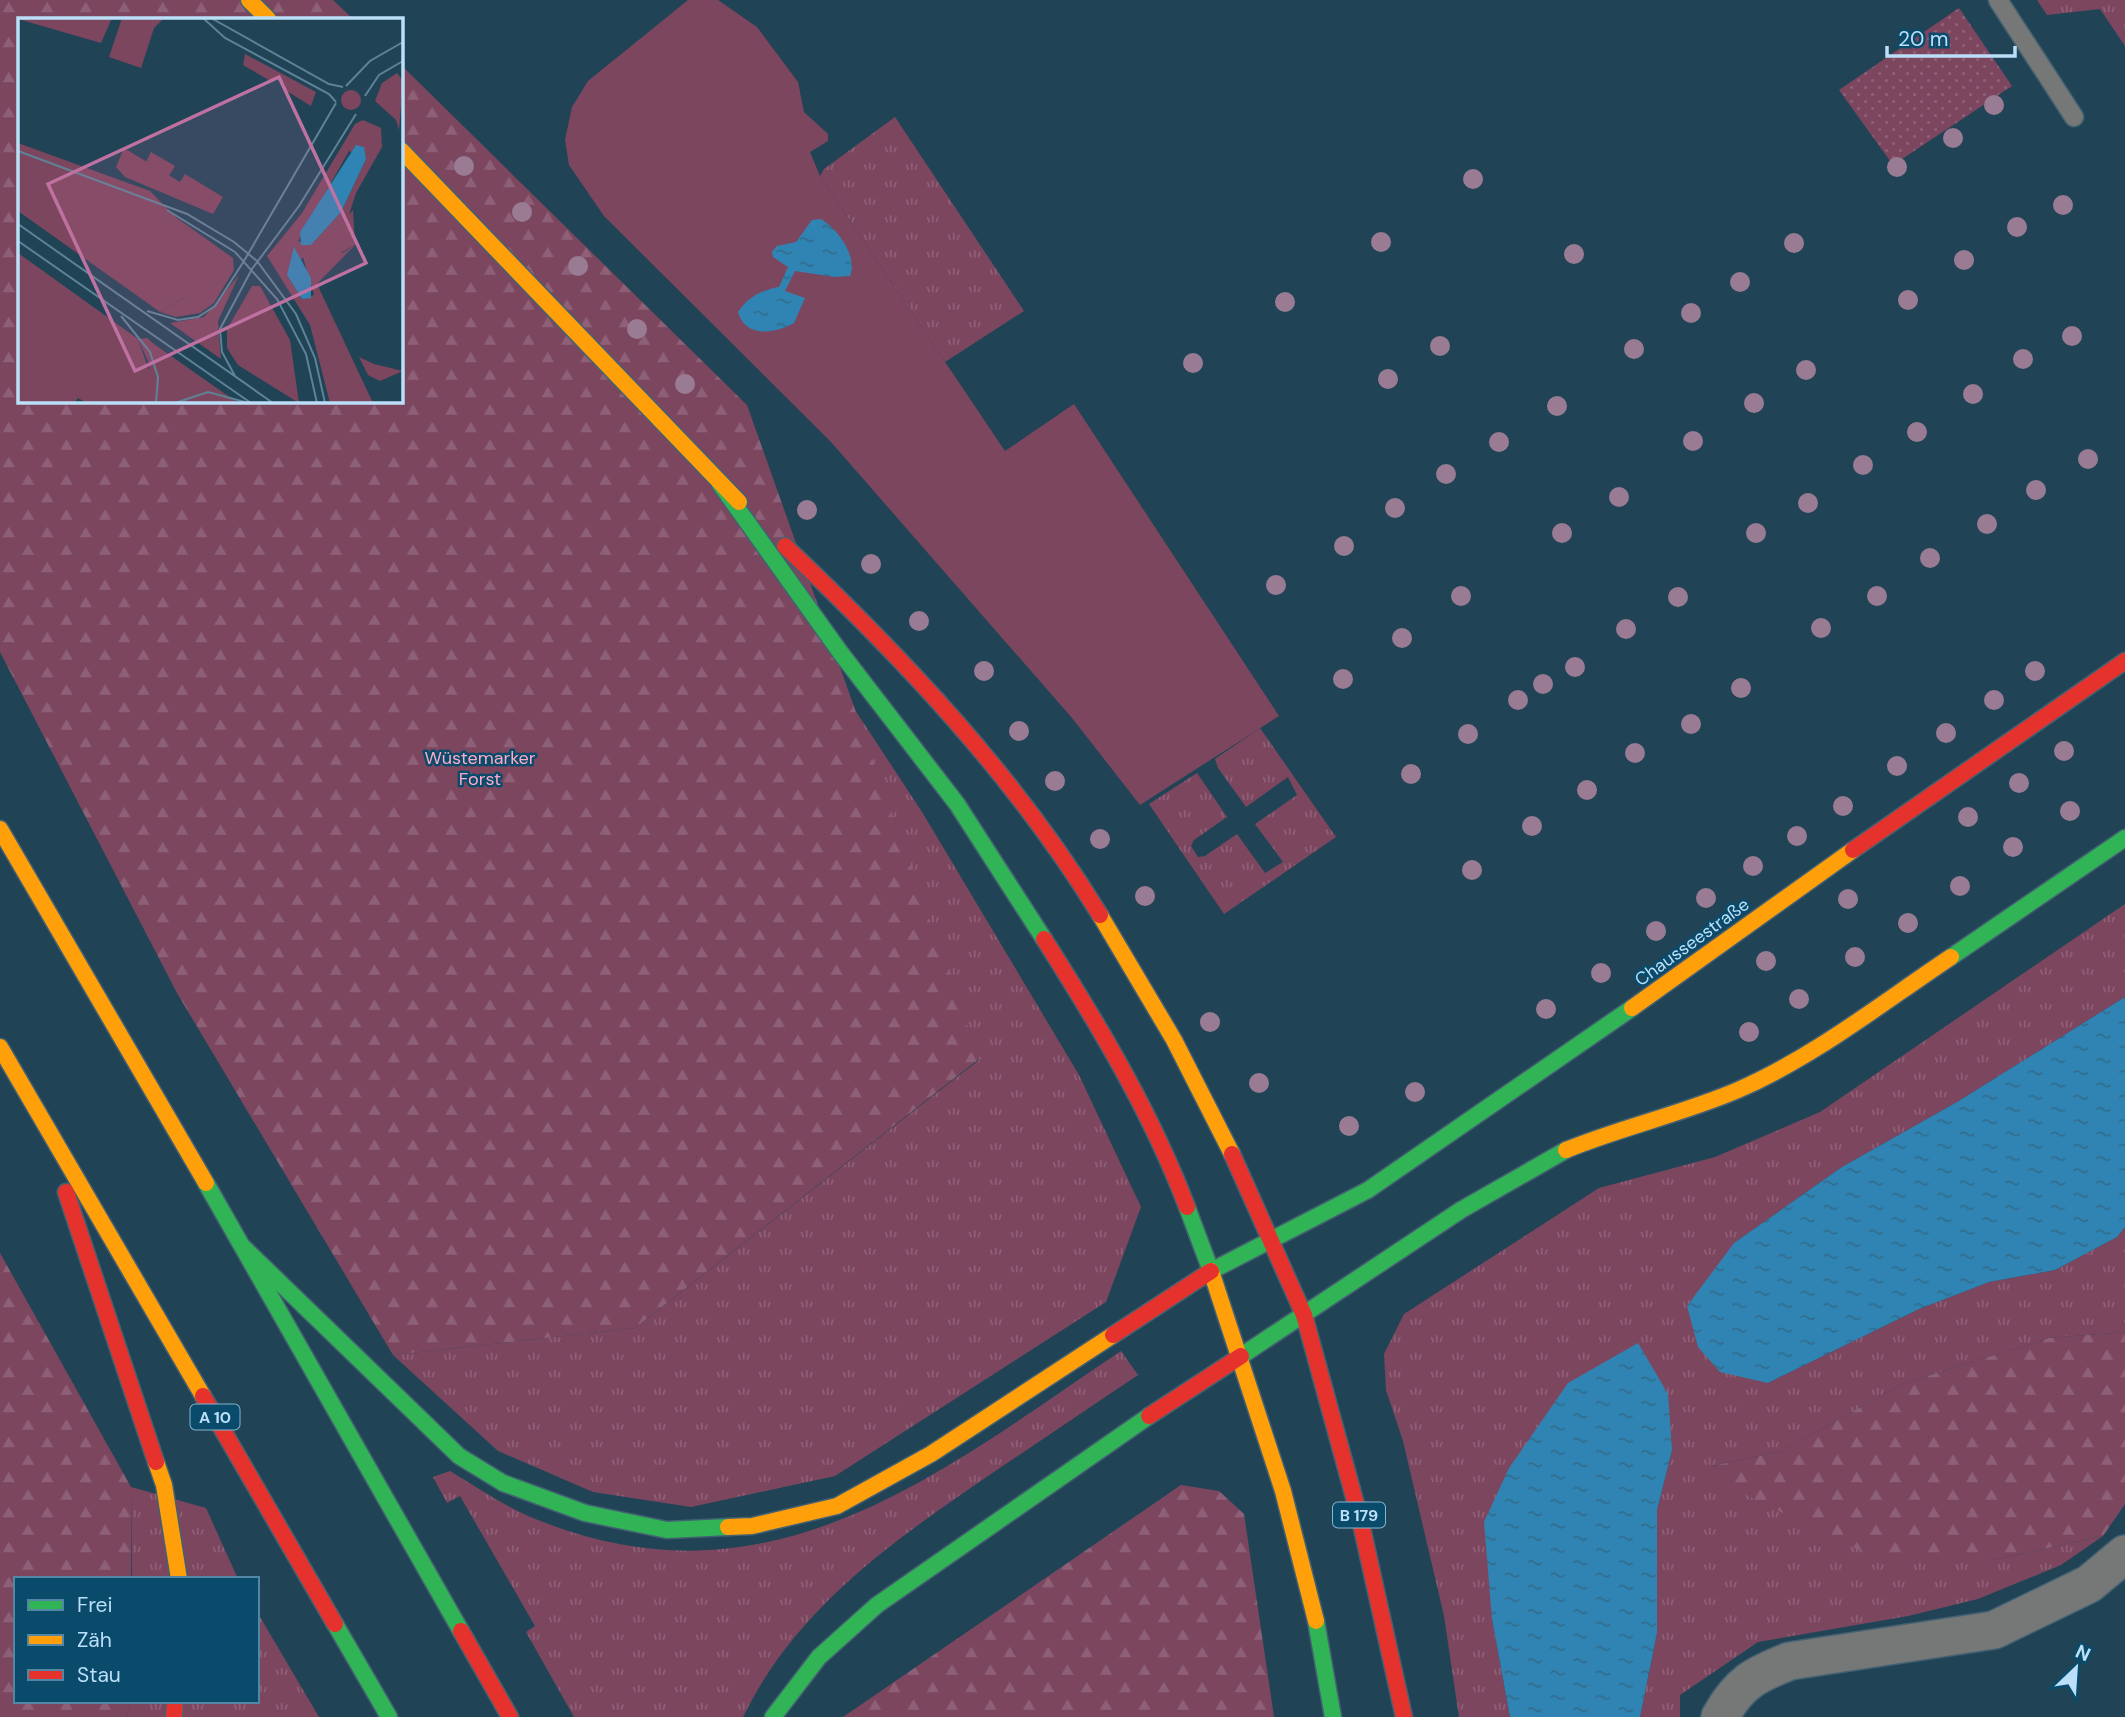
<svg xmlns="http://www.w3.org/2000/svg" width="2125" height="1717" viewBox="0 0 2125 1717" font-family="'DM Sans',sans-serif">
	<style>
		.grass { fill: url(#grass-tufts) }
		.forest { fill: url(#forest-firs) }
		.park { fill: url(#park-dots) }
		.garden { fill: #7d465f }
		.water { fill: url(#water-ripples) }
		.lines { fill: none; stroke-linecap: round; stroke-linejoin: round }
		.lane-casing { stroke: #446172; stroke-width: 21 }
		.street-casing { stroke: #446172; stroke-width: 40 }
		.fast-casing { stroke: #446172; stroke-width: 19 }
		.slow-casing { stroke: #446172; stroke-width: 19 }
		.jam-casing { stroke: #446172; stroke-width: 19 }
		.lane { stroke: #757877; stroke-width: 18 }
		.street { stroke: #757877; stroke-width: 37 }
		.fast { stroke: #30b455; stroke-width: 16 }
		.slow { stroke: #ff9f0a; stroke-width: 16 }
		.jam { stroke: #e5322d; stroke-width: 16 }
		.tree { fill: #997c93 }
		.labels { text-anchor: middle; stroke-width: 5; stroke-linejoin: round; paint-order: stroke }
		.shield { fill: #0a4b6c; stroke: #86b3ce; stroke-width: 2 }
		.shield-label { font-size: 16px; font-weight: bold; fill: #bbdff8 }
		.park-label { font-size: 18px; fill: #fcaac5; stroke: #0a4b6c }
		.street-label { font-size: 18px; fill: #bbdff8; stroke: #0a4b6c }
		.inset-road { fill: none; stroke: #5e8297; stroke-width: 2 }
		.view { fill: #bf72a2; fill-opacity: 0.15; stroke: #bf72a2; stroke-width: 3.5 }
		.inset-edge { fill: none; stroke: #bbdff8; stroke-width: 3.5 }
	</style>
	<defs>
		<pattern id="grass-tufts" width="24" height="20" patternUnits="userSpaceOnUse" patternTransform="scale(1.75)"><rect width="24" height="20" fill="#7d465f"/><path d="M3 7l-1-3M5 7V3M7 7l1-3M15 17l-1-3M17 17v-4M19 17l1-3" fill="none" stroke="#8e6077"/></pattern>
		<pattern id="forest-firs" width="22" height="20" patternUnits="userSpaceOnUse" patternTransform="scale(1.75)"><rect width="22" height="20" fill="#7d465f"/><path d="M5 1l3.5 6h-7zM16 11l3.5 6h-7z" fill="#8e6077"/></pattern>
		<pattern id="park-dots" width="8" height="8" patternUnits="userSpaceOnUse" patternTransform="scale(1.75)"><rect width="8" height="8" fill="#7d465f"/><path d="M2 2h.1M6 6h.1" fill="none" stroke="#8e6077" stroke-width="1.8" stroke-linecap="round"/></pattern>
		<pattern id="water-ripples" width="26" height="14" patternUnits="userSpaceOnUse" patternTransform="scale(1.75)"><rect width="26" height="14" fill="#2f84b3"/><path d="M2 4q2-2 4 0t4 0M15 11q2-2 4 0t4 0" fill="none" stroke="#326d8e"/></pattern>
	</defs>
	<rect width="100%" height="100%" fill="#204456"/>
	<g class="grass">
		<polygon points="2037,0 2125,0 2125,46 2100,9 2047,15"/>
		<polygon points="895,117 1024,311 945,362 820,176 824,169"/>
		<polygon points="855,710 922,812 1079,1075 1141,1207 1106,1302 835,1476 691,1507 593,1492 498,1451 393,1355 635,1328 979,1060"/>
		<polygon points="1260,728 1336,837 1224,914 1149,804 1197,773 1227,817 1194,840 1191,846 1198,857 1205,856 1237,834 1265,873 1283,862 1255,824 1297,795 1288,777 1246,807 1218,768 1215,759"/>
		<polygon points="2125,904 2125,997 1957,1102 1842,1167 1734,1243 1768,1383 1919,1309 1989,1282 2055,1270 2117,1237 2125,1227 2125,1332 2049,1338 1902,1384 1782,1451 1712,1466 1988,1561 2103,1536 2061,1565 1978,1599 1908,1616 1758,1642 1680,1695 1680,1717 1640,1717 1657,1633 1657,1510 1672,1450 1492,1619 1510,1717 1459,1717 1444,1616 1403,1441 1386,1390 1384,1354 1404,1314 1599,1188 1715,1157 1820,1112"/>
		<path d="M1121 1351 1138 1375C1089 1408 1040 1441 991 1474 894 1540 796 1608 743 1717H574L526 1632 535 1626 460 1496 447 1503 433 1477 450 1471C478 1488 507 1508 538 1520 771 1614 939 1473 1121 1351Z"/>
		<polygon points="131,1487 206,1508 238,1579 132,1579"/>
		<polygon points="257,1612 319,1717 127,1717 131,1701 257,1701"/>
	</g>
	<g class="forest">
		<polygon points="0,0 333,0 353,19 19,19 19,401 401,401 401,65 747,405 979,1059 635,1328 393,1355 177,993 0,652"/>
		<polygon points="0,1253 131,1487 131,1579 16,1579 16,1701 131,1701 127,1717 0,1717"/>
		<polygon points="2125,1332 2125,1504 2103,1536 1988,1561 1871,1556 1720,1482 1712,1466 1782,1451 1902,1384 2049,1338"/>
		<polygon points="1181,1485 1219,1491 1244,1514 1274,1717 843,1717"/>
	</g>
	<polygon class="park" points="1959,8 2012,86 1893,165 1839,90"/>
	<polygon class="garden" points="688,0 718,0 757,27 798,82 804,112 828,134 828,141 810,152 820,176 1005,451 1074,404 1279,716 1140,805 1072,718 831,442 604,216 569,165 565,140 572,107 588,81"/>
	<g class="water">
		<path d="M821 219C838 229 858 257 850 276L834 277 795 271 785 291 805 298 794 323C775 334 745 338 738 312 748 297 761 290 779 287L788 267 773 257 772 252 777 246 796 242 812 220Z"/>
		<polygon points="2125,997 2125,1227 2117,1237 2055,1270 1989,1282 1919,1309 1768,1383 1720,1372 1698,1347 1687,1306 1734,1243 1842,1167 1957,1102"/>
		<polygon points="1638,1343 1668,1394 1672,1450 1657,1510 1657,1633 1640,1717 1510,1717 1492,1619 1484,1522 1509,1468 1568,1383"/>
	</g>
	<g class="lines">
		<defs>
			<polyline id="lane" points="1998,0 2074,117"/>
			<path id="street" d="M1720 1717C1739 1683 1754 1675 1790 1661L1994 1630 2089 1584 2125 1554"/>
			<g id="fast">
				<polyline points="720,484 840,652 957,804 1044,939"/>
				<polyline points="1951,957 2125,838"/>
				<polyline points="206,1183 461,1631"/>
				<polyline points="1187,1207 1211,1271 1368,1190 1632,1008"/>
				<polyline points="243,1247 459,1456 503,1483 585,1513 667,1530 728,1527"/>
				<polyline points="1241,1356 1461,1210 1566,1150"/>
				<polyline points="1316,1621 1333,1717"/>
				<polyline points="335,1624 389,1717"/>
				<polyline points="773,1717 819,1657 877,1605 1149,1416"/>
			</g>
			<g id="slow">
				<polyline points="249,0 268,19"/>
				<polyline points="401,150 739,502"/>
				<polyline points="0,829 206,1183"/>
				<polyline points="1100,915 1174,1040 1232,1154"/>
				<polyline points="1632,1008 1853,850"/>
				<polyline points="0,1047 203,1396"/>
				<path d="M1566 1150C1622 1127 1682 1114 1738 1090 1814 1057 1882 1003 1951 957"/>
				<polyline points="1211,1271 1283,1491 1316,1621"/>
				<polyline points="156,1462 164,1485 179,1579"/>
				<polyline points="728,1527 752,1526 837,1506 931,1454 1113,1335"/>
			</g>
			<g id="jam">
				<path d="M785 546C903 658 1015 776 1100 915"/>
				<polyline points="1853,850 2125,661"/>
				<path d="M1044 939C1098 1024 1151 1112 1187 1207"/>
				<polyline points="1232,1154 1304,1315"/>
				<polyline points="66,1192 156,1462"/>
				<polyline points="1304,1315 1360,1519 1404,1717"/>
				<polyline points="1113,1335 1211,1271"/>
				<polyline points="203,1396 335,1624"/>
				<polyline points="1149,1416 1241,1356"/>
				<polyline points="461,1631 510,1717"/>
				<polyline points="174,1717 175,1701"/>
			</g>
		</defs>
		<use href="#lane" class="lane-casing"/>
		<use href="#street" class="street-casing"/>
		<use href="#fast" class="fast-casing"/>
		<use href="#slow" class="slow-casing"/>
		<use href="#jam" class="jam-casing"/>
		<use href="#lane" class="lane"/>
		<use href="#street" class="street"/>
		<use href="#fast" class="fast"/>
		<use href="#slow" class="slow"/>
		<use href="#jam" class="jam"/>
	</g>
	<g class="tree">
		<circle cx="1994" cy="105" r="10"/>
		<circle cx="1953" cy="138" r="10"/>
		<circle cx="464" cy="166" r="10"/>
		<circle cx="1897" cy="167" r="10"/>
		<circle cx="1473" cy="179" r="10"/>
		<circle cx="2063" cy="205" r="10"/>
		<circle cx="522" cy="212" r="10"/>
		<circle cx="2017" cy="227" r="10"/>
		<circle cx="1381" cy="242" r="10"/>
		<circle cx="1794" cy="243" r="10"/>
		<circle cx="1574" cy="254" r="10"/>
		<circle cx="1964" cy="260" r="10"/>
		<circle cx="578" cy="266" r="10"/>
		<circle cx="1740" cy="282" r="10"/>
		<circle cx="1908" cy="300" r="10"/>
		<circle cx="1285" cy="302" r="10"/>
		<circle cx="1691" cy="313" r="10"/>
		<circle cx="637" cy="329" r="10"/>
		<circle cx="2072" cy="336" r="10"/>
		<circle cx="1440" cy="346" r="10"/>
		<circle cx="1634" cy="349" r="10"/>
		<circle cx="2023" cy="359" r="10"/>
		<circle cx="1193" cy="363" r="10"/>
		<circle cx="1806" cy="370" r="10"/>
		<circle cx="1388" cy="379" r="10"/>
		<circle cx="685" cy="384" r="10"/>
		<circle cx="1973" cy="394" r="10"/>
		<circle cx="1754" cy="403" r="10"/>
		<circle cx="1557" cy="406" r="10"/>
		<circle cx="1917" cy="432" r="10"/>
		<circle cx="1693" cy="441" r="10"/>
		<circle cx="1499" cy="442" r="10"/>
		<circle cx="2088" cy="459" r="10"/>
		<circle cx="1863" cy="465" r="10"/>
		<circle cx="1446" cy="474" r="10"/>
		<circle cx="2036" cy="490" r="10"/>
		<circle cx="1619" cy="497" r="10"/>
		<circle cx="1808" cy="503" r="10"/>
		<circle cx="1395" cy="508" r="10"/>
		<circle cx="807" cy="510" r="10"/>
		<circle cx="1987" cy="524" r="10"/>
		<circle cx="1562" cy="533" r="10"/>
		<circle cx="1756" cy="533" r="10"/>
		<circle cx="1344" cy="546" r="10"/>
		<circle cx="1930" cy="558" r="10"/>
		<circle cx="871" cy="564" r="10"/>
		<circle cx="1276" cy="585" r="10"/>
		<circle cx="1461" cy="596" r="10"/>
		<circle cx="1877" cy="596" r="10"/>
		<circle cx="1678" cy="597" r="10"/>
		<circle cx="919" cy="621" r="10"/>
		<circle cx="1821" cy="628" r="10"/>
		<circle cx="1626" cy="629" r="10"/>
		<circle cx="1402" cy="638" r="10"/>
		<circle cx="1575" cy="667" r="10"/>
		<circle cx="984" cy="671" r="10"/>
		<circle cx="2035" cy="671" r="10"/>
		<circle cx="1343" cy="679" r="10"/>
		<circle cx="1543" cy="684" r="10"/>
		<circle cx="1741" cy="688" r="10"/>
		<circle cx="1518" cy="700" r="10"/>
		<circle cx="1994" cy="700" r="10"/>
		<circle cx="1691" cy="724" r="10"/>
		<circle cx="1019" cy="731" r="10"/>
		<circle cx="1946" cy="733" r="10"/>
		<circle cx="1468" cy="734" r="10"/>
		<circle cx="2064" cy="751" r="10"/>
		<circle cx="1635" cy="753" r="10"/>
		<circle cx="1897" cy="766" r="10"/>
		<circle cx="1411" cy="774" r="10"/>
		<circle cx="1055" cy="781" r="10"/>
		<circle cx="2019" cy="783" r="10"/>
		<circle cx="1587" cy="790" r="10"/>
		<circle cx="1843" cy="806" r="10"/>
		<circle cx="2070" cy="811" r="10"/>
		<circle cx="1968" cy="817" r="10"/>
		<circle cx="1532" cy="826" r="10"/>
		<circle cx="1797" cy="836" r="10"/>
		<circle cx="1100" cy="839" r="10"/>
		<circle cx="2013" cy="847" r="10"/>
		<circle cx="1753" cy="866" r="10"/>
		<circle cx="1472" cy="870" r="10"/>
		<circle cx="1960" cy="886" r="10"/>
		<circle cx="1145" cy="896" r="10"/>
		<circle cx="1706" cy="898" r="10"/>
		<circle cx="1848" cy="899" r="10"/>
		<circle cx="1908" cy="923" r="10"/>
		<circle cx="1656" cy="931" r="10"/>
		<circle cx="1855" cy="957" r="10"/>
		<circle cx="1766" cy="961" r="10"/>
		<circle cx="1601" cy="973" r="10"/>
		<circle cx="1799" cy="999" r="10"/>
		<circle cx="1546" cy="1009" r="10"/>
		<circle cx="1210" cy="1022" r="10"/>
		<circle cx="1749" cy="1032" r="10"/>
		<circle cx="1259" cy="1083" r="10"/>
		<circle cx="1415" cy="1092" r="10"/>
		<circle cx="1349" cy="1126" r="10"/>
	</g>
	<g class="labels">
		<g class="shield">
			<rect x="190.5" y="1404.5" width="49" height="25" rx="5"/>
			<rect x="1333" y="1502.5" width="52" height="25" rx="5"/>
		</g>
		<g class="shield-label">
			<text x="215" y="1423">A 10</text>
			<text x="1359" y="1521">B 179</text>
		</g>
		<g class="park-label">
			<text x="480" y="764">Wüstemarker<tspan x="480" dy="21">Forst</tspan></text>
		</g>
		<g class="street-label">
			<text transform="translate(1692 942) rotate(-36)" y="6">Chausseestraße</text>
		</g>
	</g>
	<g transform="translate(18 18)">
		<rect width="385" height="385" fill="#204456"/>
		<path d="M94 0 83 25 0 1V0ZM104 0H146L136 10 123 50 91 39ZM227 36 298 74 293 88 267 72V66L259 61 254 64 225 47ZM323 82a10 10 0 1 1 20 0a10 10 0 1 1-20 0ZM345 102 363 110 364 129 338 175 329 203 297 234 325 235 337 227 299 266 355 385H312L292 307 249 238 284 195 337 106ZM331 133 348 141 323 194 293 227 280 223ZM285 239 296 277 284 281 269 257ZM133 134 157 148 151 158 128 144ZM159 200 215 240 216 252 196 285 182 295 158 299 142 294 167 279ZM221 257 200 303 203 341 152 305 186 299ZM129 320 136 326 220 385H134L130 343 120 321ZM341 339 356 346 385 353 362 363 350 357Z" fill="#7d465f" fill-rule="evenodd"/>
		<path d="M379 55 385 63 381 112 378 102 357 83 364 65ZM0 125 132 173 190 232 167 279 142 294 0 193ZM335 192 337 227 312 241 291 239ZM0 235 120 321 135 364 134 385H69L60 380 56 385H0ZM234 268H242L272 322 281 385 220 347 209 330V311ZM309 307 333 352 323 361 332 367 340 361 350 385H339L324 366 330 385H313L303 328 314 333 305 316Z" fill="#7d465f"/>
		<path d="M106 130 162 164 167 156 205 179 195 196 107 159 98 149Z" fill="#7d465f"/>
		<path d="M338 127 346 129 348 141 323 194 293 227H283L282 214ZM276 229 293 260V280L284 281 269 257Z" fill="#2f84b3"/>
		<path class="inset-road" d="M185 0 207 20 311 76 318 84M193 0 311 66 325 69M328 68 352 43 385 24M347 78 361 57 385 43M0 133 169 196 216 224 239 243 278 296 297 340 307 385M149 192 217 234 259 281 288 336 299 385M0 206 255 385M0 223 233 385M226 243 318 85M234 251 281 188 338 96M129 293 160 302 180 299 197 288 226 243M103 298 132 334 140 359 138 385M217 358 204 334 202 311 234 251M157 385 190 374 227 384"/>
		<path class="view" d="M261 59 348 245 117 353 30 166Z"/>
		<rect width="385" height="385" class="inset-edge"/>
	</g>
	<rect x="14" y="1577" width="245" height="126" fill="#0a4b6c" stroke="#5186a4" stroke-width="2"/>
	<rect x="28" y="1600" width="35" height="10" fill="#30b455" stroke="#5186a4" stroke-width="2"/>
	<text x="77" y="1612" font-size="21" fill="#bbdff8">Frei</text>
	<rect x="28" y="1635" width="35" height="10" fill="#ff9f0a" stroke="#5186a4" stroke-width="2"/>
	<text x="77" y="1647" font-size="21" fill="#bbdff8">Zäh</text>
	<rect x="28" y="1670" width="35" height="10" fill="#e5322d" stroke="#5186a4" stroke-width="2"/>
	<text x="77" y="1682" font-size="21" fill="#bbdff8">Stau</text>
	<g transform="translate(2076 1668) rotate(25)" stroke="#0a4b6c" stroke-width="5" paint-order="stroke">
	<path d="M0-5L12 26L0 18L-12 26Z" fill="#bbdff8"/>
	<text y="-10" font-size="19" font-weight="bold" text-anchor="middle" fill="#bbdff8">N</text>
	</g>
	<path d="M1887 46v10h128v-10" fill="none" stroke="#bbdff8" stroke-width="3.5"/>
	<text x="1898" y="46" font-size="21" fill="#bbdff8" stroke="#0a4b6c" stroke-width="5" paint-order="stroke">20 m</text>
</svg>
